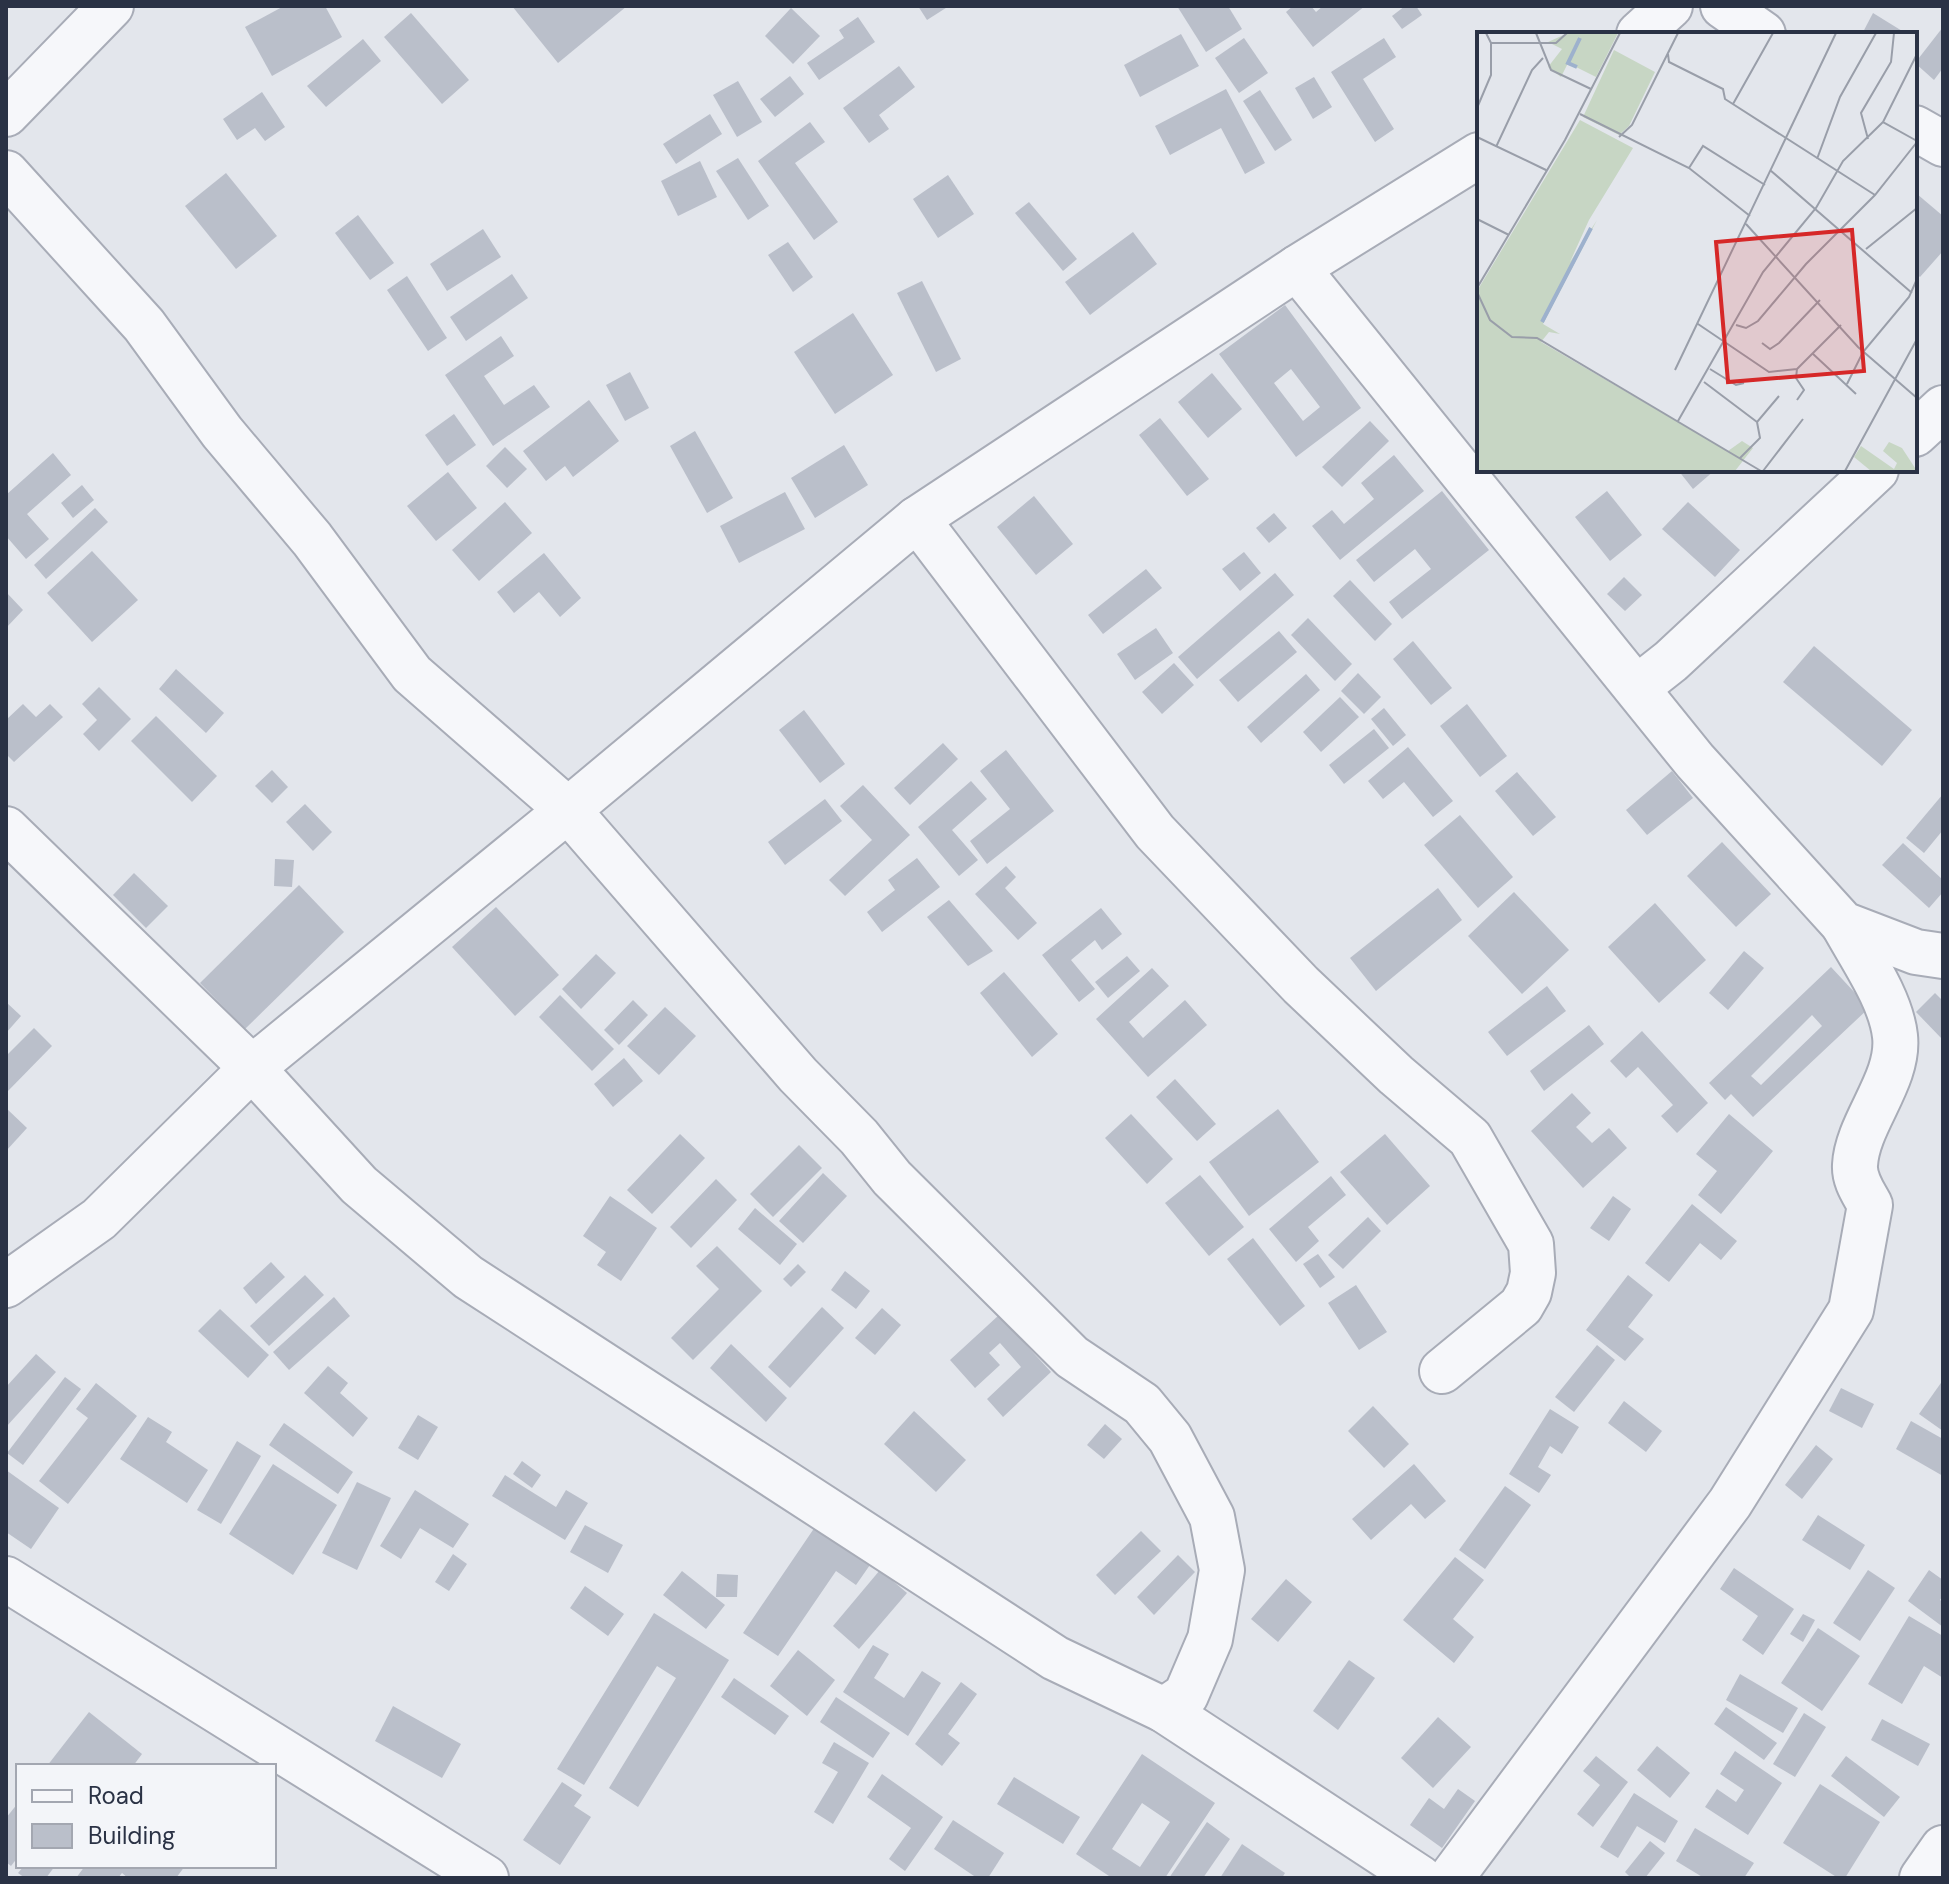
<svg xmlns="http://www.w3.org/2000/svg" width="1949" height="1884" viewBox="0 0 1949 1884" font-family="'DM Sans',sans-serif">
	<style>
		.building { fill: #babfca; fill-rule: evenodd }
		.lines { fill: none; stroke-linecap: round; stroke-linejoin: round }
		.street-casing { stroke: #a8acb7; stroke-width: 48 }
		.street { stroke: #f6f7fa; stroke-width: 44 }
		.inset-river { fill: none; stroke: #9db1cd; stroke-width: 4 }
		.inset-road { fill: none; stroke: #999ea9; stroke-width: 2 }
		.view { fill: #d62828; fill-opacity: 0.15; stroke: #d62828; stroke-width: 4 }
		.inset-edge { fill: none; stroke: #2a3245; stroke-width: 4 }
	</style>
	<rect width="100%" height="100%" fill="#e3e6ec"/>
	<g class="building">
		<polygon points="284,6 325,6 342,37 272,76 245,27"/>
		<polygon points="512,6 627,6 558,63"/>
		<polygon points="918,6 949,6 927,20"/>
		<polygon points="1177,6 1228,6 1242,29 1206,52"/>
		<polygon points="1293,6 1311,6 1316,12 1323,6 1365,6 1313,47 1286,12"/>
		<polygon points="1405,6 1416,6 1422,15 1402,29 1392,16"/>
		<polygon points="791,8 820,36 793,64 765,36"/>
		<polygon points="411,13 469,80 442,104 384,37"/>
		<polygon points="1873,13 1907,34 1862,34"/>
		<polygon points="858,17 875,42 819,80 807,63 844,38 839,30"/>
		<polygon points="1943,27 1943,68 1934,80 1915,63"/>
		<polygon points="1181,34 1199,66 1140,97 1124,65"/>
		<polygon points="1244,38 1268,73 1239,93 1215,58"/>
		<polygon points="1384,38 1396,57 1363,79 1394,129 1375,142 1331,72"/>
		<polygon points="363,39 381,61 326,107 307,86"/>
		<polygon points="899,66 915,87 879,115 889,129 869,143 843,108"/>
		<polygon points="790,76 804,94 775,117 760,99"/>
		<polygon points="1314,77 1332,107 1313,119 1295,88"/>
		<polygon points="738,81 762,122 737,137 713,95"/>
		<polygon points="1226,89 1265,163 1245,174 1221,128 1170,155 1155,126"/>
		<polygon points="1260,90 1292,140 1275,151 1243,101"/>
		<polygon points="262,92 285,127 265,141 255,128 237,140 223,119"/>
		<polygon points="710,114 722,134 676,164 663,144"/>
		<polygon points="810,122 825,142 795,163 838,222 814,240 758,161"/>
		<polygon points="738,158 769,206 748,220 716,171"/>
		<polygon points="700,161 717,197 678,216 661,181"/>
		<polygon points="226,173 277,236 236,269 185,206"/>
		<polygon points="948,175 974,214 938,238 913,199"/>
		<polygon points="1917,194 1943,216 1943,251 1920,277 1915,273 1915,197"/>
		<polygon points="1029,202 1077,259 1063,271 1015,213"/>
		<polygon points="358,215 394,263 370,280 335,233"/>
		<polygon points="483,229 501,257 447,291 430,264"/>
		<polygon points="1133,232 1157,264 1090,315 1065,282"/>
		<polygon points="788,242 813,277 793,292 768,255"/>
		<polygon points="512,274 528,298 466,341 450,317"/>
		<polygon points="407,276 447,338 428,351 387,290"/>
		<polygon points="922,281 961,359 936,372 897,293"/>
		<path d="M1285 305 1361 408 1296 457 1219 354ZM1291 369 1320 407 1303 421 1274 383Z"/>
		<polygon points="853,313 893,375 835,414 794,352"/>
		<polygon points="501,336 514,356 484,376 504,405 534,385 550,407 493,446 445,375"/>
		<polygon points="630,372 649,408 625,421 606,385"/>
		<polygon points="1212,373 1242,409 1208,438 1178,402"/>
		<polygon points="589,400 619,441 573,477 565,466 546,481 523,451"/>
		<polygon points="454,414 476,445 447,466 425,435"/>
		<polygon points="1160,418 1209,479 1187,496 1139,435"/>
		<polygon points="1370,421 1389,441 1342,487 1322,467"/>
		<polygon points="695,431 733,498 707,513 670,446"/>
		<polygon points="844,445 868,485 815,518 791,478"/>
		<polygon points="505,447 527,469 507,488 486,466"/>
		<polygon points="53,453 71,475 27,514 49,539 26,559 6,536 6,495"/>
		<polygon points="1394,455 1424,491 1340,560 1312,526 1332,510 1344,524 1374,499 1361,483"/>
		<polygon points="1678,470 1715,470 1693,489"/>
		<polygon points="448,472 477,508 436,541 407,506"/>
		<polygon points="82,485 94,500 73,518 61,503"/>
		<polygon points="1442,491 1489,550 1402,619 1389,602 1431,569 1415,549 1374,582 1356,560"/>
		<polygon points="1607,491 1642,535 1610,561 1575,517"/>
		<polygon points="785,492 805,529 739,563 720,526"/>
		<polygon points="1034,496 1073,544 1036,575 997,527"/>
		<polygon points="505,502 532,533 479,581 452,550"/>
		<polygon points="1688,502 1740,550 1715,577 1662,529"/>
		<polygon points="95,508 108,522 46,579 34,565"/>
		<polygon points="1274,513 1287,528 1269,543 1256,528"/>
		<polygon points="92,551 138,600 92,642 47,593"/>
		<polygon points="1244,552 1261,573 1240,591 1222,569"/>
		<polygon points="544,553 581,598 560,617 539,592 514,613 497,592"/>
		<polygon points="1146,569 1162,588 1103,634 1088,615"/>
		<polygon points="1275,573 1294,595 1197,679 1178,657"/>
		<polygon points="1624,577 1642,595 1625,611 1607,594"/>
		<polygon points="1350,580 1392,624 1375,641 1333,596"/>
		<polygon points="6,592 23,610 6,628"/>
		<polygon points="1308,618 1352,664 1335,681 1291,635"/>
		<polygon points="1156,628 1173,653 1135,680 1117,654"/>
		<polygon points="1279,631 1297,652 1238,702 1219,680"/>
		<polygon points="1413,641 1452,688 1431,705 1393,659"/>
		<polygon points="1814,646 1912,730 1882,766 1783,682"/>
		<polygon points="1174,663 1194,685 1162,714 1142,692"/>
		<polygon points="176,669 224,713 206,733 159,689"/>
		<polygon points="1358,673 1381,697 1364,714 1341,691"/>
		<polygon points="1306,674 1320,690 1261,743 1247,727"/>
		<polygon points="99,687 131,719 99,751 83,734 97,720 82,704"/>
		<polygon points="1340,697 1359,717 1321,752 1303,732"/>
		<polygon points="23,704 36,717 50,704 63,717 14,762 6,754 6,720"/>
		<polygon points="1467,704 1507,756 1480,777 1440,726"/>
		<polygon points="1384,708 1406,735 1393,746 1371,719"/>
		<polygon points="804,710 845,764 820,783 779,730"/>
		<polygon points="156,716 217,776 192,802 131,741"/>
		<polygon points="1374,729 1389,748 1344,784 1329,765"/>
		<polygon points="943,743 958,759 910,805 894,788"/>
		<polygon points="1408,747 1453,801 1433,817 1404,782 1383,799 1368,781"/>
		<polygon points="1006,750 1054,811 987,864 970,841 1010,809 980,771"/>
		<polygon points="272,770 288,787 272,803 255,786"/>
		<polygon points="1672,771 1693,798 1647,835 1626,810"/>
		<polygon points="1517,772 1556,817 1533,836 1495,791"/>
		<polygon points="971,781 987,799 952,830 978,860 959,876 918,827"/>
		<polygon points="863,785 910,835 845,896 829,880 872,840 840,806"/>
		<polygon points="1943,794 1943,830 1924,853 1906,838"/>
		<polygon points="825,799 842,821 785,865 768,842"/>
		<polygon points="305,804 332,832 313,851 286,822"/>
		<polygon points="1460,815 1513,877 1478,908 1424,845"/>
		<polygon points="1722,842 1771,894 1736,927 1687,876"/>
		<polygon points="1903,843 1943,880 1943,892 1929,908 1882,865"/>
		<polygon points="917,858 940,887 882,932 867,912 895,890 888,880"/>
		<polygon points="275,859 294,860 292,887 274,886"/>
		<polygon points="1006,866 1016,877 1005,888 1037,923 1018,940 975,894"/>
		<polygon points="134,873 168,906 146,928 113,895"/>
		<polygon points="299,885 344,932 245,1029 200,983"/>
		<polygon points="1438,888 1462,920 1376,991 1350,958"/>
		<polygon points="1514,892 1569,950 1522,994 1468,936"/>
		<polygon points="949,900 993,951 968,966 927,917"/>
		<polygon points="1655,903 1706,960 1659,1003 1608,947"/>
		<polygon points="496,907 559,975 515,1016 452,947"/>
		<polygon points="1101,908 1122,934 1102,950 1095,940 1071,960 1095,989 1079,1002 1042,955"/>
		<polygon points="1744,951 1764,968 1728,1010 1709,993"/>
		<polygon points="596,954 616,973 581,1009 562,989"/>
		<polygon points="1127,956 1140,971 1108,998 1095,982"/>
		<path d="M1831 967 1869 1008 1753 1117 1731 1094 1725 1100 1709 1083ZM1812 1015 1822 1026 1761 1085 1751 1076Z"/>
		<polygon points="1152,968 1169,986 1129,1022 1143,1038 1185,1000 1207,1025 1148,1077 1096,1019"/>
		<polygon points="1004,972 1058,1034 1032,1057 980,993"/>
		<polygon points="1547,986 1566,1011 1507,1056 1488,1032"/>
		<polygon points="1935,993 1943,1001 1943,1040 1916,1012"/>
		<polygon points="560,995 614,1049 592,1071 539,1017"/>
		<polygon points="633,1000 648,1015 619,1045 604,1030"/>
		<polygon points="6,1002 21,1016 6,1033"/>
		<polygon points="665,1007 696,1036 659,1075 627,1046"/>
		<polygon points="1589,1025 1604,1044 1544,1091 1530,1071"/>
		<polygon points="34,1028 52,1046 6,1093 6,1056"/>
		<polygon points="1642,1031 1708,1103 1677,1133 1661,1116 1673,1105 1638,1067 1626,1078 1610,1061"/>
		<polygon points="624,1058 643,1081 613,1107 594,1084"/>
		<polygon points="1175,1079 1216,1124 1197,1141 1156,1097"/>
		<polygon points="1572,1093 1591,1113 1576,1127 1592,1143 1609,1128 1627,1148 1583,1188 1531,1131"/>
		<polygon points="6,1108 27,1128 6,1151"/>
		<polygon points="1278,1109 1319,1162 1249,1216 1209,1162"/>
		<polygon points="1131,1114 1173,1159 1147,1184 1105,1138"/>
		<polygon points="1729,1114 1773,1151 1721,1214 1698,1195 1717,1171 1696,1154"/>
		<polygon points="680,1134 705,1158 652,1214 627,1190"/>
		<polygon points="1385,1134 1430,1186 1387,1225 1340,1172"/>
		<polygon points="799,1145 822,1168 773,1217 750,1194"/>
		<polygon points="823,1173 847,1196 803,1243 779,1221"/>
		<polygon points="1200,1175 1244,1227 1209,1256 1165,1203"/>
		<polygon points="1331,1176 1346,1195 1308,1227 1319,1241 1296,1262 1269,1229"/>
		<polygon points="716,1179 737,1200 691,1248 670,1227"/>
		<polygon points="610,1196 657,1228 621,1281 597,1265 606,1252 583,1236"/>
		<polygon points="1613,1196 1631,1209 1609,1241 1590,1228"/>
		<polygon points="1692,1204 1737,1241 1721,1260 1700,1243 1669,1282 1645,1263"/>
		<polygon points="755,1208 797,1244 780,1265 738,1229"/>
		<polygon points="1368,1217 1381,1231 1343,1269 1328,1255"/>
		<polygon points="1253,1238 1305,1306 1280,1326 1227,1259"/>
		<polygon points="717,1246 762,1291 693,1360 671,1338 719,1289 696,1266"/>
		<polygon points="1318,1254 1335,1277 1320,1288 1303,1264"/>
		<polygon points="271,1262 285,1277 256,1304 243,1288"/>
		<polygon points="798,1264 806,1272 791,1287 783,1279"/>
		<polygon points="845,1271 870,1291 856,1309 831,1290"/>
		<polygon points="305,1275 324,1295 269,1346 250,1326"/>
		<polygon points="1628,1275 1653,1295 1628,1327 1644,1339 1625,1361 1586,1330"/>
		<polygon points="1356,1285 1387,1332 1359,1350 1328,1303"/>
		<polygon points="334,1297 350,1316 289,1370 273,1352"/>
		<polygon points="822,1307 844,1328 790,1388 768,1367"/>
		<polygon points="882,1308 901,1325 875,1355 855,1338"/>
		<polygon points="220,1309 269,1355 248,1378 198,1331"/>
		<polygon points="999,1315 1051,1372 1003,1417 987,1399 1021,1367 1000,1343 989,1353 1000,1365 975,1388 950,1360"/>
		<polygon points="731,1344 787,1398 766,1422 710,1368"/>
		<polygon points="1597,1345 1615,1360 1574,1412 1555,1397"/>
		<polygon points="36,1354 56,1372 6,1427 6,1387"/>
		<polygon points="328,1366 348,1383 340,1393 368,1418 353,1437 304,1393"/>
		<polygon points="65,1377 81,1389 23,1465 7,1453"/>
		<polygon points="1943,1380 1943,1431 1919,1414"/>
		<polygon points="96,1383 137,1416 68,1504 39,1481 88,1418 76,1409"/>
		<polygon points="1841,1388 1874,1404 1862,1428 1829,1411"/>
		<polygon points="1624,1401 1662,1431 1646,1452 1608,1423"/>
		<polygon points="1373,1406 1409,1444 1384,1468 1348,1431"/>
		<polygon points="1550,1409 1579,1427 1562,1454 1550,1446 1538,1467 1551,1475 1539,1493 1509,1474"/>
		<polygon points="914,1411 966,1460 936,1492 884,1444"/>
		<polygon points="418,1415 438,1427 418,1460 398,1448"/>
		<polygon points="148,1417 172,1432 166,1442 208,1470 187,1503 120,1459"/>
		<polygon points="1911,1421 1943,1439 1943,1476 1896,1449"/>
		<polygon points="284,1423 353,1472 338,1494 269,1445"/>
		<polygon points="1105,1424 1122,1439 1104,1459 1087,1445"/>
		<polygon points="237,1441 261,1456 221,1524 197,1510"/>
		<polygon points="1816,1445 1833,1459 1802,1499 1785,1485"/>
		<polygon points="522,1461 541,1475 532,1488 513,1474"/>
		<polygon points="273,1464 337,1505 293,1575 229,1534"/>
		<polygon points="1414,1464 1446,1501 1425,1519 1411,1504 1371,1540 1352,1519"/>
		<polygon points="6,1470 59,1508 31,1549 6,1532"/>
		<polygon points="505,1475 556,1507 566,1490 588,1503 565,1540 492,1496"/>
		<polygon points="357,1482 391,1498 357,1570 322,1553"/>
		<polygon points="1505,1486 1531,1505 1485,1569 1459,1550"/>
		<polygon points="415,1490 469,1524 453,1548 420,1528 401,1559 380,1546"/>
		<polygon points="1818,1515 1865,1545 1850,1570 1802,1540"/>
		<polygon points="817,1524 872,1562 856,1585 836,1571 778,1656 743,1633"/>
		<polygon points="585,1525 623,1545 608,1573 570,1552"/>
		<polygon points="1141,1531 1161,1551 1115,1595 1096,1575"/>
		<polygon points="453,1554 467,1564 449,1591 435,1582"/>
		<polygon points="1178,1555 1195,1572 1154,1615 1137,1597"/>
		<polygon points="1455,1557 1484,1580 1453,1619 1474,1637 1454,1663 1403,1620"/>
		<polygon points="1734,1568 1794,1609 1763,1655 1742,1640 1758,1616 1720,1589"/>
		<polygon points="880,1570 907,1593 859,1649 833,1626"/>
		<polygon points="1868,1570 1895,1588 1860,1641 1833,1623"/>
		<polygon points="1929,1570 1943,1580 1943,1595 1940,1600 1943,1602 1943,1627 1908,1601"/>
		<polygon points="682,1571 725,1605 706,1629 663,1595"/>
		<polygon points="717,1574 738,1575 737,1597 716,1597"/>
		<polygon points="1286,1579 1312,1602 1278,1642 1251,1619"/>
		<polygon points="585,1586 624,1614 608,1636 570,1608"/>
		<polygon points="654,1613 729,1660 638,1807 609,1788 676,1678 657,1666 584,1785 557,1769"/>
		<polygon points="1803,1614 1815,1620 1803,1642 1790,1634"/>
		<polygon points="1909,1616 1943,1636 1943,1678 1924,1666 1902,1704 1868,1684"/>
		<polygon points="1818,1628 1860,1656 1822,1711 1781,1683"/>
		<polygon points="873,1645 889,1654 874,1678 904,1698 922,1671 941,1683 908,1736 843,1692"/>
		<polygon points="798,1650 835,1680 807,1716 770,1686"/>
		<polygon points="1349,1660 1375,1678 1338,1730 1313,1711"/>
		<polygon points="1740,1674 1798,1708 1783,1733 1726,1700"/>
		<polygon points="734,1678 789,1716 775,1735 721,1697"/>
		<polygon points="961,1682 977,1694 948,1734 960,1743 942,1766 915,1744"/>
		<polygon points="836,1697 890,1733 873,1758 820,1722"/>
		<polygon points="393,1706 461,1744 442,1778 375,1741"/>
		<polygon points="1726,1707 1777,1743 1764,1760 1714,1724"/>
		<polygon points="89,1712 142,1754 133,1766 47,1766"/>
		<polygon points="1804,1713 1826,1727 1795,1777 1773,1764"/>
		<polygon points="1438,1717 1471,1747 1433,1788 1401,1758"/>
		<polygon points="1882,1719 1930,1744 1918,1766 1871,1740"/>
		<polygon points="834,1742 869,1763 833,1824 814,1812 838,1772 822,1763"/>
		<polygon points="1657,1746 1690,1773 1670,1798 1637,1770"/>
		<polygon points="1735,1751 1782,1783 1748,1835 1705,1807 1717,1789 1736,1802 1744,1790 1720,1774"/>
		<path d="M1142 1754 1215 1803 1165 1878H1112L1076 1854ZM1142 1803 1170 1822 1140 1867 1112 1849Z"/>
		<polygon points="1596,1756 1628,1782 1593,1827 1577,1814 1600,1785 1583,1771"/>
		<polygon points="1846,1756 1900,1797 1884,1817 1831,1776"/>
		<polygon points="882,1774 943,1817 905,1871 889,1859 911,1828 867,1797"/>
		<polygon points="1014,1777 1080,1817 1063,1844 997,1804"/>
		<polygon points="562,1782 582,1795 574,1806 591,1817 560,1865 523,1840"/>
		<polygon points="1820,1784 1880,1822 1845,1878 1838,1878 1783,1843"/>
		<polygon points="1458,1789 1475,1801 1442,1848 1410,1825 1429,1798 1444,1809"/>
		<polygon points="1634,1793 1678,1821 1665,1843 1637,1826 1618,1858 1600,1847"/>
		<polygon points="18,1803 18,1857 11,1866 6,1862 6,1818"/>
		<polygon points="953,1820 1004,1853 988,1878 977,1878 934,1849"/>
		<polygon points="1207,1822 1230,1839 1203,1878 1169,1878"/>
		<polygon points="1695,1828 1754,1863 1744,1878 1704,1878 1676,1861"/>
		<polygon points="1650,1841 1665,1853 1645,1878 1631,1878 1625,1872"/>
		<polygon points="1242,1844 1285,1873 1282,1878 1220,1878"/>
		<polygon points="24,1866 55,1866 46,1878 25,1878 18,1873"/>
		<polygon points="85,1866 185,1866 176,1878 128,1878 122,1873 118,1878 76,1878"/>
	</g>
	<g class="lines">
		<defs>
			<g id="street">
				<polyline points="1723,6 1763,34"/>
				<polyline points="1639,34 1670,6"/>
				<polyline points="6,114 111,6"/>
				<polyline points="1915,128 1943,144"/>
				<polyline points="6,173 144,325 222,432 312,539 412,674 568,810 798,1075 859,1137 892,1178 1072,1357 1142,1404 1170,1438 1212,1517 1222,1570 1210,1639 1186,1695 1164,1710"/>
				<polyline points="1297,268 1695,761 1843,924 1916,952 1943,956"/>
				<polyline points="1915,434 1943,408"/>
				<polyline points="917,519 1155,832 1301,985 1396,1075 1470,1138 1531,1244 1533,1273 1529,1292 1521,1306 1442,1371"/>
				<polyline points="1638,687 1671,661 1876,470"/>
				<polyline points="6,829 252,1068 359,1185 468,1277 1055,1658 1164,1710 1420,1878"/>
				<polyline points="6,1285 99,1219 252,1068 568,810 917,519 1297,268 1479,155"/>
				<polyline points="6,1579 486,1878"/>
				<path d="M1451 1878 1730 1503 1851 1310 1870 1205C1863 1192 1854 1180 1855 1165 1857 1123 1900 1080 1895 1036 1891 999 1861 957 1843 924"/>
				<polyline points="1922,1878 1943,1848"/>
			</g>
		</defs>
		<use href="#street" class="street-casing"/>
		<use href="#street" class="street"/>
	</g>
	<g transform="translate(1477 32)">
		<rect width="440" height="440" fill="#e3e6ec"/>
		<path d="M91 1H141L119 45 91 31 84 45 71 35 85 17 71 10ZM137 18 178 40 152 94 142 103 106 85ZM103 88 156 116 112 188 93 230 120 188 66 292 83 302 72 300 64 310 251 419 265 409 276 416 258 439H0V259ZM412 410 425 416 440 439H394L377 425 384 414 417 437 420 431 406 419Z" fill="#c7d6c4"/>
		<path class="inset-river" d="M100 35 91 31 103 6M65 290 114 196"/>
		<path class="inset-road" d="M9 1 14 11H79L90 1M59 1 74 38 114 57M191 22 192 30 246 57 248 67 398 163M440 22 406 90 440 109M256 72 296 1M0 76 14 43V11M103 82 212 136 273 184M0 105 69 138M142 105 155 93 201 1M391 107 384 81 414 30 417 1M19 115 55 38 66 26M340 127 363 65 399 1M212 136 226 114 288 153M293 138 435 261M0 187 32 203M269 192 381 315 440 366M389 217 440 176M0 256 88 108 143 1M0 260 13 288 35 305 60 306 284 439M221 292 292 340 320 337M259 293 269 296 281 289 329 232 398 163 440 110M285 311 293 317 302 311 343 268M335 321 379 362M233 337 259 353 267 351M198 338 359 1M227 350 280 390M370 352 386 320 432 265 440 247M320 368 327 358 319 346 320 337 364 293M201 389 286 240 339 176 366 129 406 90M263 426 283 406 280 390 302 364M286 439 326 387M368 439 440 307"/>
		<path class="view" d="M375 198 387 339 251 350 239 210Z"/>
		<rect width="440" height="440" class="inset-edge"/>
	</g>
	<rect width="1949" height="1884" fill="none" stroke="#2a3245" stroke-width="16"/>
	<rect x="16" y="1764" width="260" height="104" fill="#f3f5f9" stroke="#a3a7b1" stroke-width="2"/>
	<rect x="32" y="1790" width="40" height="12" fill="#f6f7fa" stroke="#a3a7b1" stroke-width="2"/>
	<text x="88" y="1804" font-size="24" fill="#2a3245">Road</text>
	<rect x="32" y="1824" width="40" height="24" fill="#babfca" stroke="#a3a7b1" stroke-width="2"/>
	<text x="88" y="1844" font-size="24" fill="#2a3245">Building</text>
</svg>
